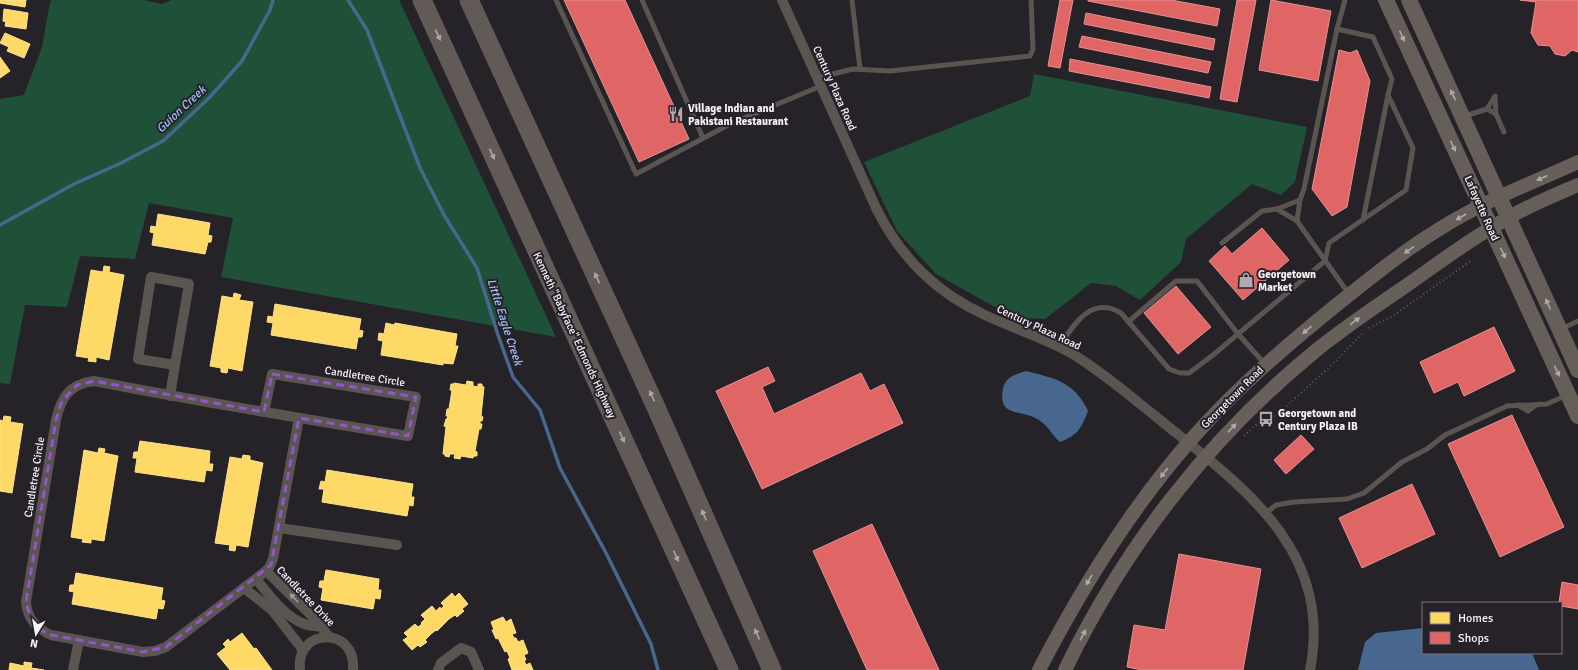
<svg xmlns="http://www.w3.org/2000/svg" width="1578" height="670" viewBox="0 0 1578 670" font-family="Signika,sans-serif">
	<style>
		.green { fill: #1e5138 }
		.water { fill: #47678f }
		.homes { fill: #ffd966; stroke: #fde192 }
		.shops { fill: #e06666; stroke: #e79092 }
		.lines { fill: none; stroke-linecap: round; stroke-linejoin: round }
		.stream { stroke: #47678f; stroke-width: 3.5 }
		.path { stroke: #5d5a59; stroke-width: 2; stroke-dasharray: 1 3; stroke-linecap: butt }
		.lane { stroke: #5b5551; stroke-width: 5 }
		.street { stroke: #5b5551; stroke-width: 10 }
		.secondary { stroke: #67605a; stroke-width: 14 }
		.primary { stroke: #655e59; stroke-width: 16 }
		.highway { stroke: #625a57; stroke-width: 19 }
		.oneway { fill: #ada6a8 }
		.oneway2 { fill: #aea8a9 }
		.oneway3 { fill: #b0aaaa }
		.oneway4 { fill: #a29c9d }
		.marked { fill: none; stroke: #9454cb; stroke-width: 3; stroke-dasharray: 8 5; stroke-linejoin: round }
		.labels { text-anchor: middle; stroke-width: 4; stroke-linejoin: round; paint-order: stroke }
		.street-label { font-size: 11px; fill: #f8f3f9; stroke: #27212a }
		.poi-label { font-size: 11px; font-weight: bold; fill: #f8f3f9; stroke: #27212a; text-anchor: start }
		.water-label { font-size: 12px; font-style: italic; fill: #99c5fa; stroke: #27212a }
	</style>
	<rect width="100%" height="100%" fill="#262328"/>
	<g class="green">
		<polygon points="52,0 144,0 162,4 172,0 399,0 556,337 221,277 233,218 149,203 135,259 80,256 67,307 25,305 10,384 0,383 0,99 24,95 42,47 50,2"/>
		<polygon points="1034,74 1307,127 1295,182 1281,195 1252,184 1186,239 1181,262 1140,300 1116,286 1091,283 1045,319 1025,318 993,306 936,274 897,231 864,162 1030,96"/>
	</g>
	<g class="water">
		<path d="M1026 371C1054 378 1075 382 1088 411 1081 429 1078 435 1060 442 1051 435 1050 427 1039 420 1023 409 997 418 1003 389 1005 377 1015 375 1026 371Z"/>
		<polygon points="1423,628 1423,653 1532,653 1539,670 1358,670 1365,642 1376,633"/>
	</g>
	<g class="homes">
		<polygon points="0,0 26,0 25,7 0,3"/>
		<polygon points="4,9 28,13 26,29 5,26 6,22 3,21"/>
		<polygon points="5,33 30,44 24,58 7,51 9,47 0,43"/>
		<polygon points="0,57 10,71 0,78"/>
		<polygon points="158,214 210,223 208,235 212,236 211,242 208,242 205,254 152,245 154,233 150,232 151,226 156,227"/>
		<polygon points="104,266 110,267 109,272 124,275 109,360 96,357 96,362 88,361 89,358 76,356 91,270 103,272"/>
		<polygon points="234,293 241,295 239,300 253,302 242,371 228,368 227,373 221,372 221,368 210,366 222,296 233,298"/>
		<polygon points="275,304 361,319 359,330 363,331 362,337 358,337 356,349 271,335 273,323 267,322 268,316 273,317"/>
		<polygon points="386,323 394,325 395,323 457,334 455,346 458,346 453,364 443,363 443,365 381,355 383,341 378,340 379,333 384,334"/>
		<polygon points="467,381 473,382 473,386 478,387 478,384 482,384 482,386 484,387 481,416 483,417 482,421 480,421 480,424 482,424 481,429 479,429 475,451 477,452 477,456 474,456 473,458 461,456 460,459 454,458 455,454 450,454 449,457 445,456 445,454 443,454 446,427 444,426 446,419 447,419 448,416 446,416 447,409 449,409 452,390 450,390 451,384 454,384 454,383 466,385"/>
		<polygon points="4,416 11,417 10,422 23,424 12,493 0,491 0,420 3,421"/>
		<polygon points="140,441 210,451 209,464 213,464 212,471 206,470 204,482 135,472 137,458 133,458 134,452 138,452"/>
		<polygon points="99,448 105,449 104,453 118,456 104,541 91,539 91,543 82,542 83,539 71,537 84,450 98,453"/>
		<polygon points="243,455 250,456 250,460 263,463 248,547 236,545 235,551 229,550 230,545 215,543 230,457 242,459"/>
		<polygon points="327,470 413,484 411,497 414,497 413,506 409,505 407,516 322,502 324,489 319,489 321,481 325,482"/>
		<polygon points="326,570 379,579 378,590 381,590 380,599 375,598 373,609 321,600 323,588 319,587 320,581 324,581"/>
		<polygon points="76,573 163,588 161,600 165,601 163,609 158,608 156,619 72,604 74,592 69,591 70,585 74,585"/>
		<polygon points="452,593 455,597 459,593 468,604 462,609 464,611 457,617 455,615 449,619 437,631 436,630 431,634 425,640 427,642 420,647 418,645 412,650 403,640 408,637 404,633 415,624 418,627 422,624 421,623 425,619 421,615 432,606 436,611 440,607 441,609 444,606 441,603"/>
		<polygon points="503,617 506,622 511,619 516,633 512,634 514,638 516,638 518,642 523,640 528,653 524,655 526,660 524,660 526,665 530,663 533,670 512,670 508,659 510,658 507,651 505,652 498,638 496,639 492,630 494,630 491,622"/>
		<polygon points="242,633 254,649 256,648 272,670 230,670 217,654 226,647 223,644 228,639 230,642"/>
		<polygon points="24,662 32,663 31,668 44,670 9,670 10,663 24,666"/>
	</g>
	<g class="shops">
		<polygon points="564,0 625,0 689,139 639,162"/>
		<polygon points="1060,0 1073,0 1060,68 1048,66"/>
		<polygon points="1088,0 1171,0 1220,9 1217,26 1088,1"/>
		<polygon points="1237,0 1256,0 1237,102 1220,99"/>
		<polygon points="1271,0 1331,11 1318,81 1259,70"/>
		<polygon points="1520,0 1578,0 1578,52 1572,50 1565,56 1555,54 1550,46 1538,45 1531,33 1536,2"/>
		<polygon points="1086,13 1215,39 1213,50 1084,24"/>
		<polygon points="1082,36 1211,62 1208,73 1079,47"/>
		<polygon points="1339,50 1350,53 1357,50 1370,81 1347,207 1332,216 1312,189"/>
		<polygon points="1070,59 1211,87 1209,98 1069,71"/>
		<polygon points="1262,228 1289,260 1243,300 1209,261 1225,246 1232,254"/>
		<polygon points="1176,286 1211,327 1178,354 1144,313"/>
		<polygon points="1494,327 1515,371 1464,396 1458,382 1434,393 1420,362"/>
		<polygon points="768,367 775,381 762,387 774,414 861,373 870,391 884,384 903,423 762,489 716,391"/>
		<polygon points="1512,415 1564,527 1500,557 1448,444"/>
		<polygon points="1301,435 1314,449 1286,474 1274,460"/>
		<polygon points="1412,484 1435,534 1362,568 1339,518"/>
		<polygon points="872,524 939,670 867,670 813,551"/>
		<polygon points="1179,554 1261,569 1243,670 1142,670 1127,667 1134,625 1165,630"/>
		<polygon points="1562,582 1578,585 1578,609 1561,606 1561,603 1559,603"/>
	</g>
	<g class="lines">
		<g class="stream">
			<polyline points="348,0 367,30 420,168 444,215 477,268 498,335 513,377 540,410 560,468 606,553 651,644 658,670"/>
			<polyline points="0,225 74,184 119,164 163,141 209,98 242,61 270,10 273,0"/>
		</g>
		<g class="path">
			<polyline points="1369,328 1393,316 1472,260"/>
			<polyline points="1244,436 1257,424 1278,414 1337,360 1364,332"/>
		</g>
		<g class="lane">
			<polyline points="556,0 636,174 732,123 821,86"/>
			<polyline points="642,0 703,138"/>
			<polyline points="852,0 860,69"/>
			<polyline points="817,78 853,69 890,71 1030,56 1033,49 1031,0"/>
			<polyline points="1496,114 1495,96 1487,109 1496,114 1504,132"/>
			<polyline points="1465,116 1487,109"/>
			<polyline points="1300,200 1297,221 1349,294"/>
			<polyline points="1277,209 1297,221"/>
			<polyline points="1363,220 1388,95"/>
			<polyline points="1222,243 1262,211 1277,209 1300,200 1304,189 1337,29"/>
			<polyline points="1128,322 1176,281 1197,281 1238,334 1265,364"/>
			<polyline points="1561,329 1578,321"/>
			<path d="M1059 347C1074 324 1091 295 1121 313L1169 369 1180 373H1189L1213 355 1325 261 1329 243 1406 190 1413 148 1388 95 1392 79 1373 37 1337 29 1345 0"/>
			<polyline points="1518,405 1528,411 1536,405"/>
			<polyline points="1266,513 1276,505 1294,502 1347,499 1364,493 1402,462 1427,449 1445,435 1507,406 1547,404 1567,395"/>
		</g>
		<g class="street">
			<path d="M782 0 876 208C901 258 936 293 987 316 1015 329 1044 338 1071 353 1104 373 1135 400 1165 424 1247 490 1333 552 1310 670"/>
			<polygon points="151,277 189,284 175,365 138,359"/>
			<polyline points="170,396 175,365"/>
			<path d="M264 412 272 374 416 397 408 436C303 419 198 401 94 381 70 384 61 397 56 420L26 602C27 618 37 629 51 635L143 652 155 651 166 647 262 574 269 568 273 559 299 418"/>
			<polyline points="279,528 397,545"/>
			<polyline points="266,571 316,620 329,637"/>
			<path d="M256 579C270 596 285 618 307 625 312 626 318 626 323 627"/>
			<polyline points="244,588 272,610 303,650"/>
			<polyline points="73,670 79,640"/>
			<path d="M300 670C295 627 357 626 353 670"/>
			<polyline points="438,670 441,663 461,648 471,652 479,670"/>
		</g>
		<g class="secondary">
			<path d="M1039 670C1083 585 1133 504 1197 433 1238 387 1286 346 1334 307 1369 279 1403 251 1441 228 1484 201 1532 183 1578 162"/>
			<path d="M1065 670C1124 548 1208 439 1313 353 1343 328 1377 306 1410 283 1444 259 1478 234 1515 214 1535 203 1557 194 1578 185"/>
		</g>
		<g class="primary">
			<polyline points="1386,0 1578,416"/>
			<polyline points="1409,0 1578,370"/>
		</g>
		<g class="highway">
			<polyline points="422,0 729,670"/>
			<polyline points="469,0 655,405 772,670"/>
		</g>
	</g>
	<defs><path id="oneway-solid" d="M-6-.8H1V-3.2L6.5 0L1 3.2V.8H-6Z"/></defs>
	<g class="oneway">
		<use href="#oneway-solid" transform="translate(438 35) rotate(65)"/>
		<use href="#oneway-solid" transform="translate(492 154) rotate(65)"/>
		<use href="#oneway-solid" transform="translate(597 278) rotate(-115)"/>
		<use href="#oneway-solid" transform="translate(652 396) rotate(-115)"/>
		<use href="#oneway-solid" transform="translate(622 437) rotate(65)"/>
		<use href="#oneway-solid" transform="translate(704 515) rotate(-114)"/>
		<use href="#oneway-solid" transform="translate(676 556) rotate(65)"/>
		<use href="#oneway-solid" transform="translate(757 634) rotate(-114)"/>
	</g>
	<g class="oneway2">
		<use href="#oneway-solid" transform="translate(1402 36) rotate(66)"/>
		<use href="#oneway-solid" transform="translate(1453 95) rotate(-115)"/>
		<use href="#oneway-solid" transform="translate(1453 146) rotate(65)"/>
		<use href="#oneway-solid" transform="translate(1503 253) rotate(65)"/>
		<use href="#oneway-solid" transform="translate(1548 304) rotate(-114)"/>
		<use href="#oneway-solid" transform="translate(1557 371) rotate(65)"/>
	</g>
	<g class="oneway3">
		<use href="#oneway-solid" transform="translate(1542 178) rotate(156)"/>
		<use href="#oneway-solid" transform="translate(1461 217) rotate(150)"/>
		<use href="#oneway-solid" transform="translate(1409 250) rotate(145)"/>
		<use href="#oneway-solid" transform="translate(1355 321) rotate(-36)"/>
		<use href="#oneway-solid" transform="translate(1307 330) rotate(140)"/>
		<use href="#oneway-solid" transform="translate(1232 428) rotate(-46)"/>
		<use href="#oneway-solid" transform="translate(1164 473) rotate(128)"/>
		<use href="#oneway-solid" transform="translate(1089 580) rotate(121)"/>
		<use href="#oneway-solid" transform="translate(1083 635) rotate(-62)"/>
	</g>
	<use class="oneway4" href="#oneway-solid" transform="translate(294 598) rotate(-134)"/>
	<path class="marked" d="M272 374 416 397 408 436 299 418 271 565 166 647 143 652 51 635 39 629 31 618 26 602 56 420 62 401 77 385 94 381 264 412Z"/>
	<defs>
		<symbol id="restaurant-bare" viewBox="-9 -9 18 18"><path d="M-5-6h1v4h1v-4h1v4h1v-4h1v5L-1.5 .5V6h-2V.5L-5-1ZM5-6V6H3V1.5H1.5Q1.5-4 5-6Z" fill="#aeaab0" stroke="#27212a" stroke-width="2.5" paint-order="stroke"/></symbol>
		<symbol id="shop-bare" viewBox="-9 -9 18 18"><path d="M-5-2.5h2.3a2.7 3.5 0 0 1 5.4 0H5L5.5 6h-11ZM-1.5-2.5h3a1.5 2.3 0 0 0-3 0Z" fill="#aeaab0" stroke="#27212a" stroke-width="2.5" paint-order="stroke"/></symbol>
		<symbol id="bus-bare" viewBox="-9 -9 18 18"><path d="M-5-6H5V4H4V6H2V4H-2V6H-4V4H-5ZM-3.5-4V0h7V-4ZM-3.5 1.2v1.5H-2V1.2ZM2 1.2v1.5H3.5V1.2Z" fill="#aeaab0" stroke="#27212a" stroke-width="2.5" paint-order="stroke"/></symbol>
	</defs>
	<g fill-rule="evenodd">
		<use href="#restaurant-bare" x="665" y="103" width="22" height="22"/>
		<use href="#shop-bare" x="1235" y="269" width="22" height="22"/>
		<use href="#bus-bare" x="1255" y="408" width="22" height="22"/>
	</g>
	<g class="labels">
		<g class="street-label">
			<text transform="translate(835 88) rotate(66)" y="4">Century Plaza Road</text>
			<text transform="translate(1482 208) rotate(66)" y="4">Lafayette Road</text>
			<text transform="translate(1039 327) rotate(25)" y="4">Century Plaza Road</text>
			<text transform="translate(575 335) rotate(65)" y="4">Kenneth "Babyface" Edmonds Highway</text>
			<text transform="translate(365 376) rotate(9)" y="4">Candletree Circle</text>
			<text transform="translate(1232 397) rotate(-45)" y="4">Georgetown Road</text>
			<text transform="translate(34 477) rotate(-81)" y="4">Candletree Circle</text>
			<text transform="translate(306 596) rotate(46)" y="4">Candletree Drive</text>
		</g>
		<g class="poi-label">
			<text x="688" y="112">Village Indian and<tspan x="688" dy="13">Pakistani Restaurant</tspan></text>
			<text x="1258" y="278">Georgetown<tspan x="1258" dy="13">Market</tspan></text>
			<text x="1278" y="417">Georgetown and<tspan x="1278" dy="13">Century Plaza IB</tspan></text>
		</g>
		<g class="water-label">
			<text transform="translate(181 109) rotate(-43)" y="4">Guion Creek</text>
			<text transform="translate(505 322) rotate(72)" y="4">Little Eagle Creek</text>
		</g>
	</g>
	<rect x="1422" y="602" width="140" height="52" fill="#27212a" stroke="#7b757d"/>
	<rect x="1430" y="612" width="20" height="12" fill="#ffd966" stroke="#7b757d"/>
	<text x="1458" y="622" font-size="12" fill="#f8f3f9">Homes</text>
	<rect x="1430" y="632" width="20" height="12" fill="#e06666" stroke="#7b757d"/>
	<text x="1458" y="642" font-size="12" fill="#f8f3f9">Shops</text>
	<g transform="translate(36 634) rotate(191)" stroke="#27212a" stroke-width="3" paint-order="stroke">
	<path d="M0-3L7 15L0 10L-7 15Z" fill="#f8f3f9"/>
	<text y="-6" font-size="11" font-weight="bold" text-anchor="middle" fill="#f8f3f9">N</text>
	</g>
</svg>
